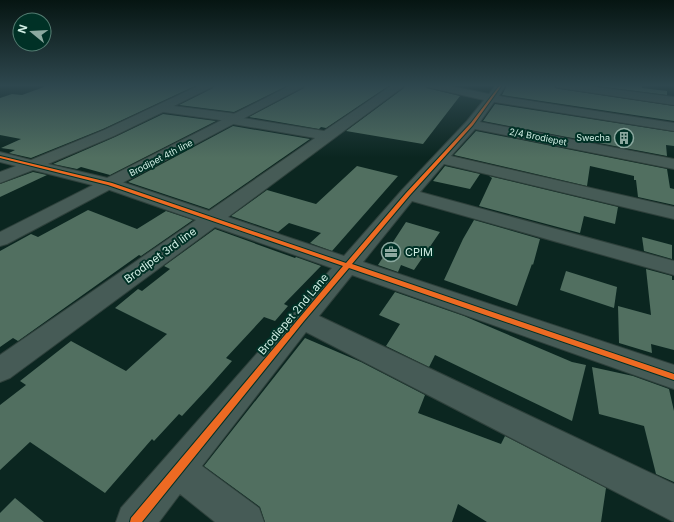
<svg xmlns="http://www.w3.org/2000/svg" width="674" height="522" viewBox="0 0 674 522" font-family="Inter,sans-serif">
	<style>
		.building { fill: #516f60 }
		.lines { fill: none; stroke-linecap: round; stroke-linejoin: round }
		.minor-casing { stroke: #2e403b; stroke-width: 2 }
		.tertiary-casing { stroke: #2e403b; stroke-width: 2 }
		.minor { fill: #465b56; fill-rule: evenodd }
		.tertiary { fill: #465b56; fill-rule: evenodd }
		.cycleway-casing { stroke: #003126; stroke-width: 2 }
		.cycleway { fill: #ed6a23; fill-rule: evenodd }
		.labels { text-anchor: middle; stroke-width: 4; stroke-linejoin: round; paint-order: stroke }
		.far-street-label { font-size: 9px; fill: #d1efe5; stroke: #003126 }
		.far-poi-label { font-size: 9px; fill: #d1efe5; stroke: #003126; text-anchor: end }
		.poi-label { font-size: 11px; fill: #d1efe5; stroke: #003126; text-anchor: start }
		.street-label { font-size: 11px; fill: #d1efe5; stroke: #003126 }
	</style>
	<rect width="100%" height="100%" fill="#0b2620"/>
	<g class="building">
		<polygon points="44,85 197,85 103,129 31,158 9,153 15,150 1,148 21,139 0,135 0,98 12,94 22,95 44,87"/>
		<polygon points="214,85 289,85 234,112 179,105 213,88"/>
		<polygon points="305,85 390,85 326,128 321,127 319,129 249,117 304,88"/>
		<polygon points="405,85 425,85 427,88 460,96 423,144 346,131 404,88"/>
		<polygon points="507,85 554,85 555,88 560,89 674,106 674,121 502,95"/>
		<polygon points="589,85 642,85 642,88 667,91 667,95"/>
		<polygon points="495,104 674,132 674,146 666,145 667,156 483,121"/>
		<polygon points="163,114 216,121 110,175 81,167 77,169 53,164 115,137"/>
		<polygon points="233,126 310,139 209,209 128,182"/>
		<polygon points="476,131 667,169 670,188 674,189 674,205 638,197 636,180 634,180 634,176 590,166 587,186 454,155"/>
		<polygon points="357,166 398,176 332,251 310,243 321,233 289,223 278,232 231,216 267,190 316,204"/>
		<polygon points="445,166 480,174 470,189 433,181"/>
		<polygon points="33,172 47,175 0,197 0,184"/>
		<polygon points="489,176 618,207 615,224 584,216 580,233 479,206 492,178"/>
		<polygon points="88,210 137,229 166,211 193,220 141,256 139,255 18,341 13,338 0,347 0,251 31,234 38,237"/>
		<polygon points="474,220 540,239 533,265 532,264 517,306 444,280 463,239"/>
		<polygon points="406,222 440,232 414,270 401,265 398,272 378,265"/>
		<polygon points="215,229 295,258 296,257 321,266 284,304 288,306 275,321 264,317 226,358 232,361 208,388 182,416 179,414 154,441 152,439 105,493 30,442 0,470 0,405 26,385 20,381 71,341 126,371 167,334 115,308 138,289 142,291 170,269 164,266"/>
		<polygon points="642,237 672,245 672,259 644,251"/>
		<polygon points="646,269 672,276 672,280 674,280 674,350 651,344 652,353 619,343 618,306 651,315"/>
		<polygon points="566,271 617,287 614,308 560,290"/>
		<polygon points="395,292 464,316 572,362 586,365 572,421 435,355 429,367 386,346 400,324 379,315"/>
		<polygon points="305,338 361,362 425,395 418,413 501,444 505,436 606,488 601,522 487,522 458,504 452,522 265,522 260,507 204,466"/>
		<polygon points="592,367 633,376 669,389 674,411 674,482 656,474 644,426 599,414"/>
		<polygon points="15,498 44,522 0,522 0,513"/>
	</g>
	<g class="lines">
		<defs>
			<g id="minor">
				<path d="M200 85H213L212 87 174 106 237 114 242 115 243 118 324 131 392 85H404L403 87 228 217 344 256 402 190 467 121 484 100 427 87 426 85H445L489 94 496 85H506L499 96 674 123V131L494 102 480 122 674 159V169L475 129 451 156 674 207V219L444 164 420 192 674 261V275L412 201 363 262 674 365V389L352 275 319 316 674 484V522L306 332 202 466 259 508 264 522H215L180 494 159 522H116L121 508 332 268 215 227 10 378 0 382V355L196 220 104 188 33 170 0 183V172L16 166 0 162V152L31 160 104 130ZM163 112 227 121 228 123 233 124 315 138 209 211 116 180 48 164 114 136Z"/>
				<polygon points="555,85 581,85 674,97 674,105 560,88 556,87"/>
			</g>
			<polygon id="tertiary" points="291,85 304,85 303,87 7,244 0,246 0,232"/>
		</defs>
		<use href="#minor" class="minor-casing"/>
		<use href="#tertiary" class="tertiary-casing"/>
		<use href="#minor" class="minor"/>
		<use href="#tertiary" class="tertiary"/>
		<defs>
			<polygon id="cycleway" points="500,85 502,85 473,125 410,195 352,264 674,374 674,380 349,268 304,321 142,522 130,522 131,518 343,266 108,185 0,158 0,156 112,183 346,263 406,193 471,123"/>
		</defs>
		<use href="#cycleway" class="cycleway-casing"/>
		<use href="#cycleway" class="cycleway"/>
	</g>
	<linearGradient id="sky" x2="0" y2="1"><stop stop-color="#061512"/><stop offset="0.54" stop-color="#2e474e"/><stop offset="1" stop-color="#2e474e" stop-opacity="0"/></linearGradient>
	<rect width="674" height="158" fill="url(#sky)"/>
	<defs>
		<symbol id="building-ring" viewBox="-11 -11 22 22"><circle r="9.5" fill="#003126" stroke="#8ca9a0" stroke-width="1.5"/><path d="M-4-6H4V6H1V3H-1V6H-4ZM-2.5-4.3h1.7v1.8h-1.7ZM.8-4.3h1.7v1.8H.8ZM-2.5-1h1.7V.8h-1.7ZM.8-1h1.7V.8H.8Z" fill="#8ca9a0"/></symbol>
		<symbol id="office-ring" viewBox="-11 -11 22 22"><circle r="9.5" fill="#003126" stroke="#8ca9a0" stroke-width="1.5"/><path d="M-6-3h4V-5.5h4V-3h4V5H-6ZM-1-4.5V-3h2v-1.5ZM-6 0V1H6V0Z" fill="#8ca9a0"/></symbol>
	</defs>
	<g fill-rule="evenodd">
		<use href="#building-ring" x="613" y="127" width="22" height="22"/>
		<use href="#office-ring" x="380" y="241" width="22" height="22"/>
	</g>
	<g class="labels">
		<g class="far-street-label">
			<text transform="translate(538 137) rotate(11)" y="3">2/4 Brodiepet</text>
			<text transform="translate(161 158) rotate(-27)" y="3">Brodipet 4th line</text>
		</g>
		<g class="far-poi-label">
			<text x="610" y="141">Swecha</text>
		</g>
		<g class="poi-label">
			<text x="405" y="256">CPIM</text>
		</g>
		<g class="street-label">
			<text transform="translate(160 255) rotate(-36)" y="4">Brodipet 3rd line</text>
			<text transform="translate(293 314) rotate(-50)" y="4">Brodiepet 2nd Lane</text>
		</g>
	</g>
	<g transform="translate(32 32) rotate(288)"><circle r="19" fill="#003126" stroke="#547d72"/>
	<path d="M0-3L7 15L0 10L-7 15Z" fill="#8ca9a0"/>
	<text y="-6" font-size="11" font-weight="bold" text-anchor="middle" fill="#d1efe5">N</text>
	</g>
</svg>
